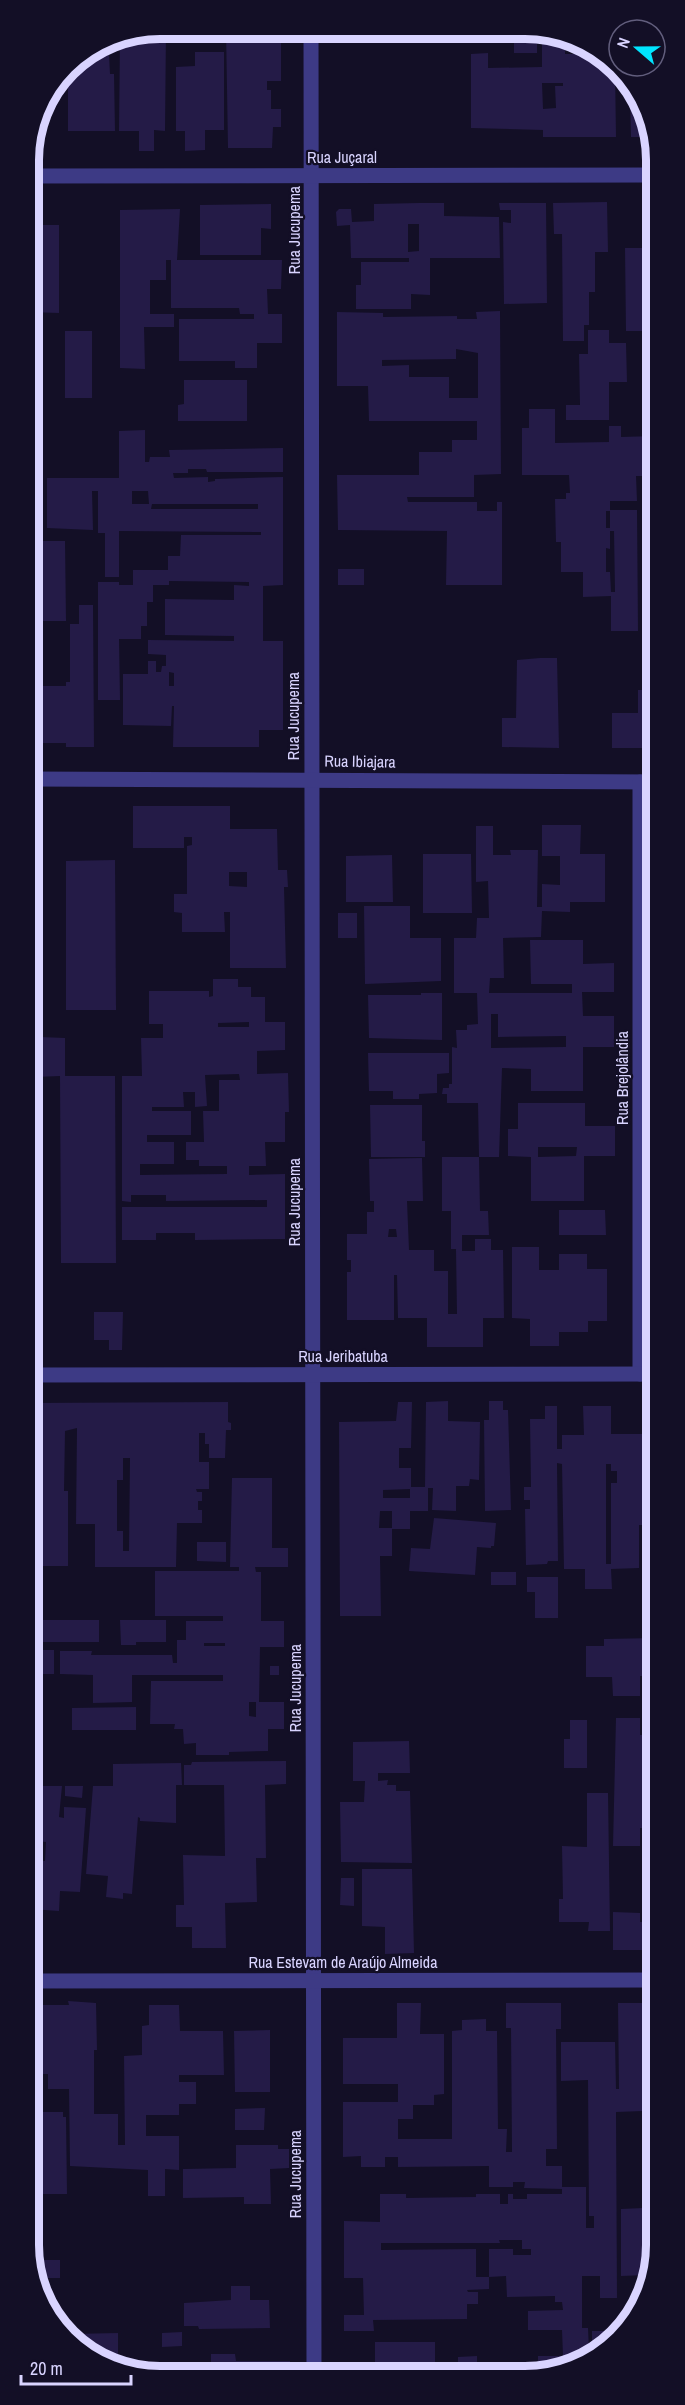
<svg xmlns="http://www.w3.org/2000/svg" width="685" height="2405" viewBox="0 0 685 2405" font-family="'Archivo Narrow',sans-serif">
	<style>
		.building { fill: #241b47; fill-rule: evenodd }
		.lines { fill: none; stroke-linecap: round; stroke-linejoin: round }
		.minor { stroke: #3d3a85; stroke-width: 15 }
		.labels { text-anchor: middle; stroke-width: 4.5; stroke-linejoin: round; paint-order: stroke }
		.street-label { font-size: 16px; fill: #d9d4ff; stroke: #130f26 }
		.rim { fill: none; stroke: #d9d4ff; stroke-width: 8 }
	</style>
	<rect width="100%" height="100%" fill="#130f26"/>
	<g class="building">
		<polygon points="164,29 166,29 165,131 154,130 154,151 139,151 139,131 119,131 120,37"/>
		<polygon points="226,29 262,29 262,40 281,41 281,81 267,81 267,90 271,90 271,109 281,109 281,127 273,127 272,148 228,148"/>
		<polygon points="471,31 537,31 537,53 514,53 514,41 471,41"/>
		<path d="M542 31H551L565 39V54H590L593 56V61H602L615 68 616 137H543V130L471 128V54L488 53V68L542 67ZM542 83H563V86H555L556 108 543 109Z"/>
		<polygon points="195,52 224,52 224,130 205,130 205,150 185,151 185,131 176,131 176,67 195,66"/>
		<polygon points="109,55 110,74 114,74 115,131 68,131 68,84 64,85 64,72 67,67 84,56"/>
		<polygon points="622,72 624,73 652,137 631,137 630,93 622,94"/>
		<polygon points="607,202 608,252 595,252 595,292 589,292 589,325 584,325 584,341 563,341 562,234 554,234 553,203"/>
		<path d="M419 203H444V216L499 217 500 258H430V295L411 294V309H356V285H361V262H409V258H351L350 225 337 226 336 212 339 209H351L352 222 374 221V204ZM408 224H419V251L408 252Z"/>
		<polygon points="499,203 546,203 547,303 504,304 503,222 511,223 511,210 500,210"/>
		<polygon points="271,204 271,229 261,228 261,255 200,255 200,205"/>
		<polygon points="180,209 177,260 282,260 281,289 267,289 268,314 282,314 282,343 257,343 257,368 235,368 235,361 179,361 179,319 254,319 254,314 240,314 239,308 171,308 171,260 166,260 166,280 150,280 150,314 174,314 174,327 144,327 145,369 120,368 120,210"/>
		<polygon points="29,225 59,225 59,313 29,312"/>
		<polygon points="625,248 653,248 655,357 648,357 647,331 626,331"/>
		<path d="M500 311 501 474 474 475V497H407L408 502H477V511H497V502H502V585H446L447 531 338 530 337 475H419V452H452V440H477V421H369L368 386H337V312L383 313V317L457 316V319H477L476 312ZM456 349 478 353V398H449V377H409V365L382 366V360L456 359Z"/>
		<polygon points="588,330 609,330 609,343 626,343 627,382 609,382 609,420 566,420 566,405 580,405 579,354 588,354"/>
		<rect x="65" y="331" width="27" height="67"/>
		<polygon points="184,380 247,380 247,421 178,421 178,405 184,404"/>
		<path d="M529 409H555V443L609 442V426H621V437L655 436V476H636L637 501H610V510H637L638 631H611V596L583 597V572H561V542H556L555 499H566V493H570L569 475H522V428H529ZM606 511H610V528H606ZM610 531H614L615 592H611L610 572H606V548L610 549Z"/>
		<path d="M145 430V462H149L150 457H170L169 450 283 448V472H207L206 469H188V473H173L174 478 208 477V482L215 481V479L283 477V585L263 586V641H283V730H259V747H173L174 706H172L171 726 123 725V674H148V661H156V672H161L162 666H166V655L148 654V640L234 641V636L165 635V599L234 600V585L249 586V582L169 581V585H153V602H147V626H141V639H119L120 700H98V582H119V585H133V570H168V556H180L181 535H261V532L119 531V577H105V533H98V491H92L93 530 47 528V478H119V431ZM132 491H148L149 504H132ZM152 504H258V509H151ZM169 672 174 673V686H169Z"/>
		<polygon points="644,522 655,522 656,677 645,677"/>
		<polygon points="29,541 65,541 66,621 29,621"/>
		<rect x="338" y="569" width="26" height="16"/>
		<polygon points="79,605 93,605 94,747 66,747 66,743 29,743 29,686 66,686 66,682 70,682 70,624 79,624"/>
		<polygon points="540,658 557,658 559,748 502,747 502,718 516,718 517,660"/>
		<polygon points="638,690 656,690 656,748 612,748 612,713 638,713"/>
		<path d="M133 806H230V829H277L278 870H287L288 887H284L286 968H230V912H224L225 932H182V913L174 912V894H187V846L192 845V837H184V848H133ZM229 872H247V887L229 886Z"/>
		<path d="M542 825H581L580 854H605V902H570V912L542 911 541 937 503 938 504 978H490L489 993H572V984H531L530 940H583V964L614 963V992H582L583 1016H614V1047H583V1091H531V1069L502 1068 499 1157H479L478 1103H447V1094H442L443 1088H449V1084H452V1047L457 1048 456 1030H467V1025L478 1024 477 993H454V938H476L477 918H489L488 881 476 882V826H493V855H511L510 850H538L537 907H542V884L560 885V856H542ZM491 1014H498V1037L566 1036V1047L491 1048Z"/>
		<polygon points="423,854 471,854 472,913 423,913"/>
		<polygon points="392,855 393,902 346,902 346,856"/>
		<polygon points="115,860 116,1010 66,1010 66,861"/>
		<polygon points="364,906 410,906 410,938 441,938 441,981 365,984"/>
		<rect x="338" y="913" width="19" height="25"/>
		<polygon points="40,973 40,1037 65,1038 65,1076 115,1076 116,1263 61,1263 60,1076 35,1077 35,1128 29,1128 29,974"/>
		<path d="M213 979H238V987H251V997H265V1022H285V1050L257 1051V1074L288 1073 289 1112H285V1142H265L266 1166H249V1175L285 1174V1239L195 1240V1233H156V1240H122V1207H267V1200L166 1201V1195H131V1202L122 1201V1076H142L141 1038H163V1024H149V991H209V997L213 996ZM249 1022V1027H218V1023ZM239 1074 240 1080H219V1111H203L204 1142H186V1160H199V1166H227V1174L140 1175V1164H174V1142H147V1135H191V1111H152V1107H184L183 1092H195V1107L207 1106 205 1075Z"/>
		<polygon points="421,993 442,993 442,1040 369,1038 368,995 421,995"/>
		<polygon points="368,1053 449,1053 449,1073 437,1074 437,1093 419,1094 419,1099 393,1099 393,1091 369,1091"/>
		<path d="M518 1103H585V1126H615V1156H584V1201H531V1157L508 1156V1129H518ZM538 1147H577L576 1156 538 1157Z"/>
		<polygon points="370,1105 422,1105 422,1141 425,1141 425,1157 371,1157"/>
		<rect x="29" y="1139" width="7" height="100"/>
		<path d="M442 1157H479L480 1211H488L489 1235H462V1251H475V1239H491V1250H503L504 1318H483V1347H427V1318H398L397 1275H394V1320H347V1272H351V1260H347V1234H367V1212H374V1201H370L369 1159 422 1158 423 1201H407L409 1250H434V1271H448V1314H457L456 1249H451V1211H442ZM389 1229H396L397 1237H388Z"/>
		<polygon points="559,1210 605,1210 606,1235 559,1235"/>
		<polygon points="512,1247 539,1247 539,1270 559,1270 559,1254 587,1254 587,1269 607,1269 607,1321 588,1321 588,1332 559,1332 559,1346 530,1346 530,1319 512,1318"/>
		<polygon points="29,1290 43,1290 42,1303 29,1303"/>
		<polygon points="94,1312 123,1312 122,1350 109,1350 109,1340 94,1340"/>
		<rect x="29" y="1338" width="13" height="12"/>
		<path d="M448 1401V1421L480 1422 479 1480 470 1479 469 1486H456V1511L432 1510 433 1488H428V1511H410V1529H392V1511H380L379 1528H392V1556H380L381 1616H340L339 1422 396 1421 398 1402H412L411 1448H399V1468H411V1487H425L426 1402ZM410 1489V1498H383V1490Z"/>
		<polygon points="489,1401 503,1401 503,1410 508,1410 511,1510 485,1511 484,1420 489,1420"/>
		<path d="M228 1402V1422L231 1423V1430H226L225 1458H209V1444H205V1433H199V1462H209V1489H196L197 1492H202V1501H198V1510H202V1523H177L176 1567H95V1524H76L77 1428 65 1431 64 1491H68V1566H29V1403ZM123 1458H130L129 1551H123V1531H117V1480H123Z"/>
		<path d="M545 1406H557V1449H562V1435H584L583 1406H611V1434H655L656 1436V1525H639V1568L611 1569 612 1589H585V1569H564L562 1464 557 1463 558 1561H548L547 1564 526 1565 525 1509H530V1500H524V1487H531L530 1419H545ZM606 1464H611V1471H617V1483H611V1564H606Z"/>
		<path d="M232 1478H272V1548H288V1567H255L256 1572H261V1621H284V1647H260L259 1702H284V1729H268V1751L229 1752V1755H196V1743L184 1744 183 1729H174L175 1724H150L151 1681H223V1675H132V1702L93 1703V1675L60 1674V1651H92L91 1655H172L173 1663H177V1640H186V1621H223V1616H155V1571H239V1567H230ZM204 1643H225V1646H204ZM249 1702H256V1717L249 1716Z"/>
		<polygon points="434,1518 496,1523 494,1546 491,1546 491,1548 477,1547 475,1575 409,1571 411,1548 430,1549"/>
		<polygon points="197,1542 226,1542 226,1562 197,1561"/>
		<rect x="491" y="1572" width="25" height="13"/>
		<polygon points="527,1577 558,1577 558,1618 535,1618 535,1592 527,1592"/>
		<rect x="29" y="1620" width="70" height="22"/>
		<polygon points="120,1620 166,1620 166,1642 136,1642 136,1645 121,1645"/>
		<polygon points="656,1638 656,1828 640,1828 640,1846 613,1846 616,1718 640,1718 640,1735 643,1735 642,1676 640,1676 640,1696 613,1696 612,1677 586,1677 586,1646 604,1646 604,1639"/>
		<rect x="29" y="1650" width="25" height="24"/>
		<rect x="270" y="1666" width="9" height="9"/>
		<polygon points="136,1707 136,1730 72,1730 72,1708"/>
		<polygon points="570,1720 587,1720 587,1768 564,1768 564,1739 570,1739"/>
		<polygon points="409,1741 410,1773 378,1773 378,1781 388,1780 387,1785 396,1785 396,1791 410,1791 412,1863 341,1862 340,1802 364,1802 365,1781 353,1781 353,1742"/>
		<polygon points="286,1761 286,1784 265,1785 266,1858 256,1858 257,1902 225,1903 226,1948 192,1948 192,1927 176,1927 176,1905 184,1905 183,1855 225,1856 224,1785 184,1785 184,1765 191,1765 192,1762"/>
		<polygon points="181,1763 182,1785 176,1785 176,1823 140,1821 140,1818 138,1817 132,1894 123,1893 123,1899 106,1897 108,1876 86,1874 93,1786 113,1786 113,1764"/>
		<path d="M29 1786H62L59 1817 64 1818V1807L86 1808 80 1892 60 1891 59 1911 30 1909 29 1826H37L38 1814 29 1813ZM35 1841 46 1842 45 1861 34 1860Z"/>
		<polygon points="65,1786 83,1786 82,1798 65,1796"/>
		<polygon points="587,1793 608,1793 610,1931 588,1931 589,1922 559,1922 559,1899 563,1899 562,1846 587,1847"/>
		<polygon points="362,1869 412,1869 414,1953 385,1954 385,1927 362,1926"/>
		<polygon points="341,1878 354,1878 354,1906 340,1905"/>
		<polygon points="613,1912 640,1913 640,1922 656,1922 656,1950 613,1950"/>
		<polygon points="68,2001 96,2003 97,2050 94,2050 94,2114 118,2114 118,2145 125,2145 124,2056 142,2055 142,2026 149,2025 149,2005 179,2005 180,2031 223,2031 224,2075 179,2075 179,2082 196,2082 196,2104 179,2104 179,2115 146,2115 146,2136 179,2136 179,2170 165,2169 165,2196 148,2196 148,2170 70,2166 69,2089 48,2089 48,2074 30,2074 30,2005 69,2005"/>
		<polygon points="397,2003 421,2003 420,2034 444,2034 444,2094 434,2095 434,2105 413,2105 413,2119 398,2119 398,2139 452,2139 452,2031 462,2030 462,2020 486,2019 486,2031 497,2031 498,2129 507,2129 506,2152 512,2152 511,2028 506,2028 506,2003 561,2003 561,2029 556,2029 557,2149 546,2149 546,2166 562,2166 562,2187 586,2187 586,2228 594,2228 594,2216 589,2216 588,2080 561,2081 561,2042 615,2042 616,2089 619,2089 618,2003 642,2003 642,2022 656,2022 656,2095 651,2096 652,2066 643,2066 643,2111 616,2112 617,2298 600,2298 600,2276 582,2276 582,2328 588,2328 589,2350 581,2350 581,2363 538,2375 538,2356 563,2356 562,2330 528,2330 528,2311 563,2310 562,2302 555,2302 555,2296 507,2297 506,2276 489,2277 489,2249 513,2249 513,2255 531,2255 531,2249 522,2249 522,2240 499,2240 500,2243 381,2243 381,2250 476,2249 476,2277 489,2277 489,2289 467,2290 468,2292 478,2292 478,2304 467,2304 467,2319 373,2320 374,2331 344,2331 344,2315 364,2315 363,2278 344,2278 344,2221 380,2222 380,2194 406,2194 406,2198 476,2197 476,2194 500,2194 500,2204 508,2204 508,2194 513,2194 513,2199 527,2199 527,2194 562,2194 562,2189 524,2188 525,2182 513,2182 513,2187 489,2187 489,2166 398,2167 398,2157 385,2157 385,2167 361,2167 361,2156 343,2157 343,2102 398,2102 398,2084 343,2084 343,2038 397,2038"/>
		<polygon points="270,2030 270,2092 235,2092 234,2031"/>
		<polygon points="265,2108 264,2130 235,2130 235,2109"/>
		<polygon points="31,2112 63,2112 63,2117 66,2117 67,2194 30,2194"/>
		<polygon points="236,2145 278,2145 278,2149 289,2149 289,2168 270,2169 271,2204 244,2204 244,2197 183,2198 183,2169 236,2168"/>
		<polygon points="643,2208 644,2266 649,2266 649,2216 652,2216 652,2210 656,2210 656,2253 647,2275 621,2276 621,2209"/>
		<polygon points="30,2260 60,2260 60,2278 37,2278"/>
		<polygon points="231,2286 250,2286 250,2300 269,2300 270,2328 199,2329 198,2326 184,2326 184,2303 231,2300"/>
		<polygon points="592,2331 617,2331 617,2337 592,2356"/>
		<polygon points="182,2332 182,2346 162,2347 162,2333"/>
		<polygon points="118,2333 118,2356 113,2356 113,2359 109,2359 71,2338 71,2334"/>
		<polygon points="375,2342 435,2342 435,2371 458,2371 458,2357 477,2356 477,2375 375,2375"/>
		<polygon points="211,2354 235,2354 236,2361 290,2361 290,2374 211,2374"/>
		<rect x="154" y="2372" width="37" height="2"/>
	</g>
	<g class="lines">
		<g class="minor">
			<polyline points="311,30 314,2375"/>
			<polyline points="29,176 655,175"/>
			<polyline points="29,779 656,782"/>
			<polyline points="640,782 640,1374"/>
			<polyline points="29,1375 656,1374"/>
			<polyline points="30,1981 656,1980"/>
		</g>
	</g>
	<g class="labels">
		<g class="street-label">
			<text x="342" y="163">Rua Juçaral</text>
			<text transform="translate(294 230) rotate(-90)" y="6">Rua Jucupema</text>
			<text transform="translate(293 716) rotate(-90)" y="6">Rua Jucupema</text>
			<text transform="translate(360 761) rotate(1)" y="6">Rua Ibiajara</text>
			<text transform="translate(622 1078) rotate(-90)" y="6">Rua Brejolândia</text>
			<text transform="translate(294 1202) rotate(-90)" y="6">Rua Jucupema</text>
			<text x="343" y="1362">Rua Jeribatuba</text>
			<text transform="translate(295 1688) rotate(-90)" y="6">Rua Jucupema</text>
			<text x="343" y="1968">Rua Estevam de Araújo Almeida</text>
			<text transform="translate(295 2174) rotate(-90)" y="6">Rua Jucupema</text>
		</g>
	</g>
	<path d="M0 0H685V2405H0ZM160 39H525A121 121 0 0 1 646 160V2245A121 121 0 0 1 525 2366H160A121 121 0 0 1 39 2245V160A121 121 0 0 1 160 39Z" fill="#130f26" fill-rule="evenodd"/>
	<path class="rim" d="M160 39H525A121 121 0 0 1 646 160V2245A121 121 0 0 1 525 2366H160A121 121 0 0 1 39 2245V160A121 121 0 0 1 160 39Z"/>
	<g transform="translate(637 48) rotate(290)"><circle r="28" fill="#130f26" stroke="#625e7d" stroke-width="1.5"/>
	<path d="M0-4.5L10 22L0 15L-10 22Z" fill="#00e5ff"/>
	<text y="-9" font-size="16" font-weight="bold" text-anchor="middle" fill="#d9d4ff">N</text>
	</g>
	<path d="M21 2375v9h110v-9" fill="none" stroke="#d9d4ff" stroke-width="3"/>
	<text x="30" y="2375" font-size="18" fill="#d9d4ff" stroke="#130f26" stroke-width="4.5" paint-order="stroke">20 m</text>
</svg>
